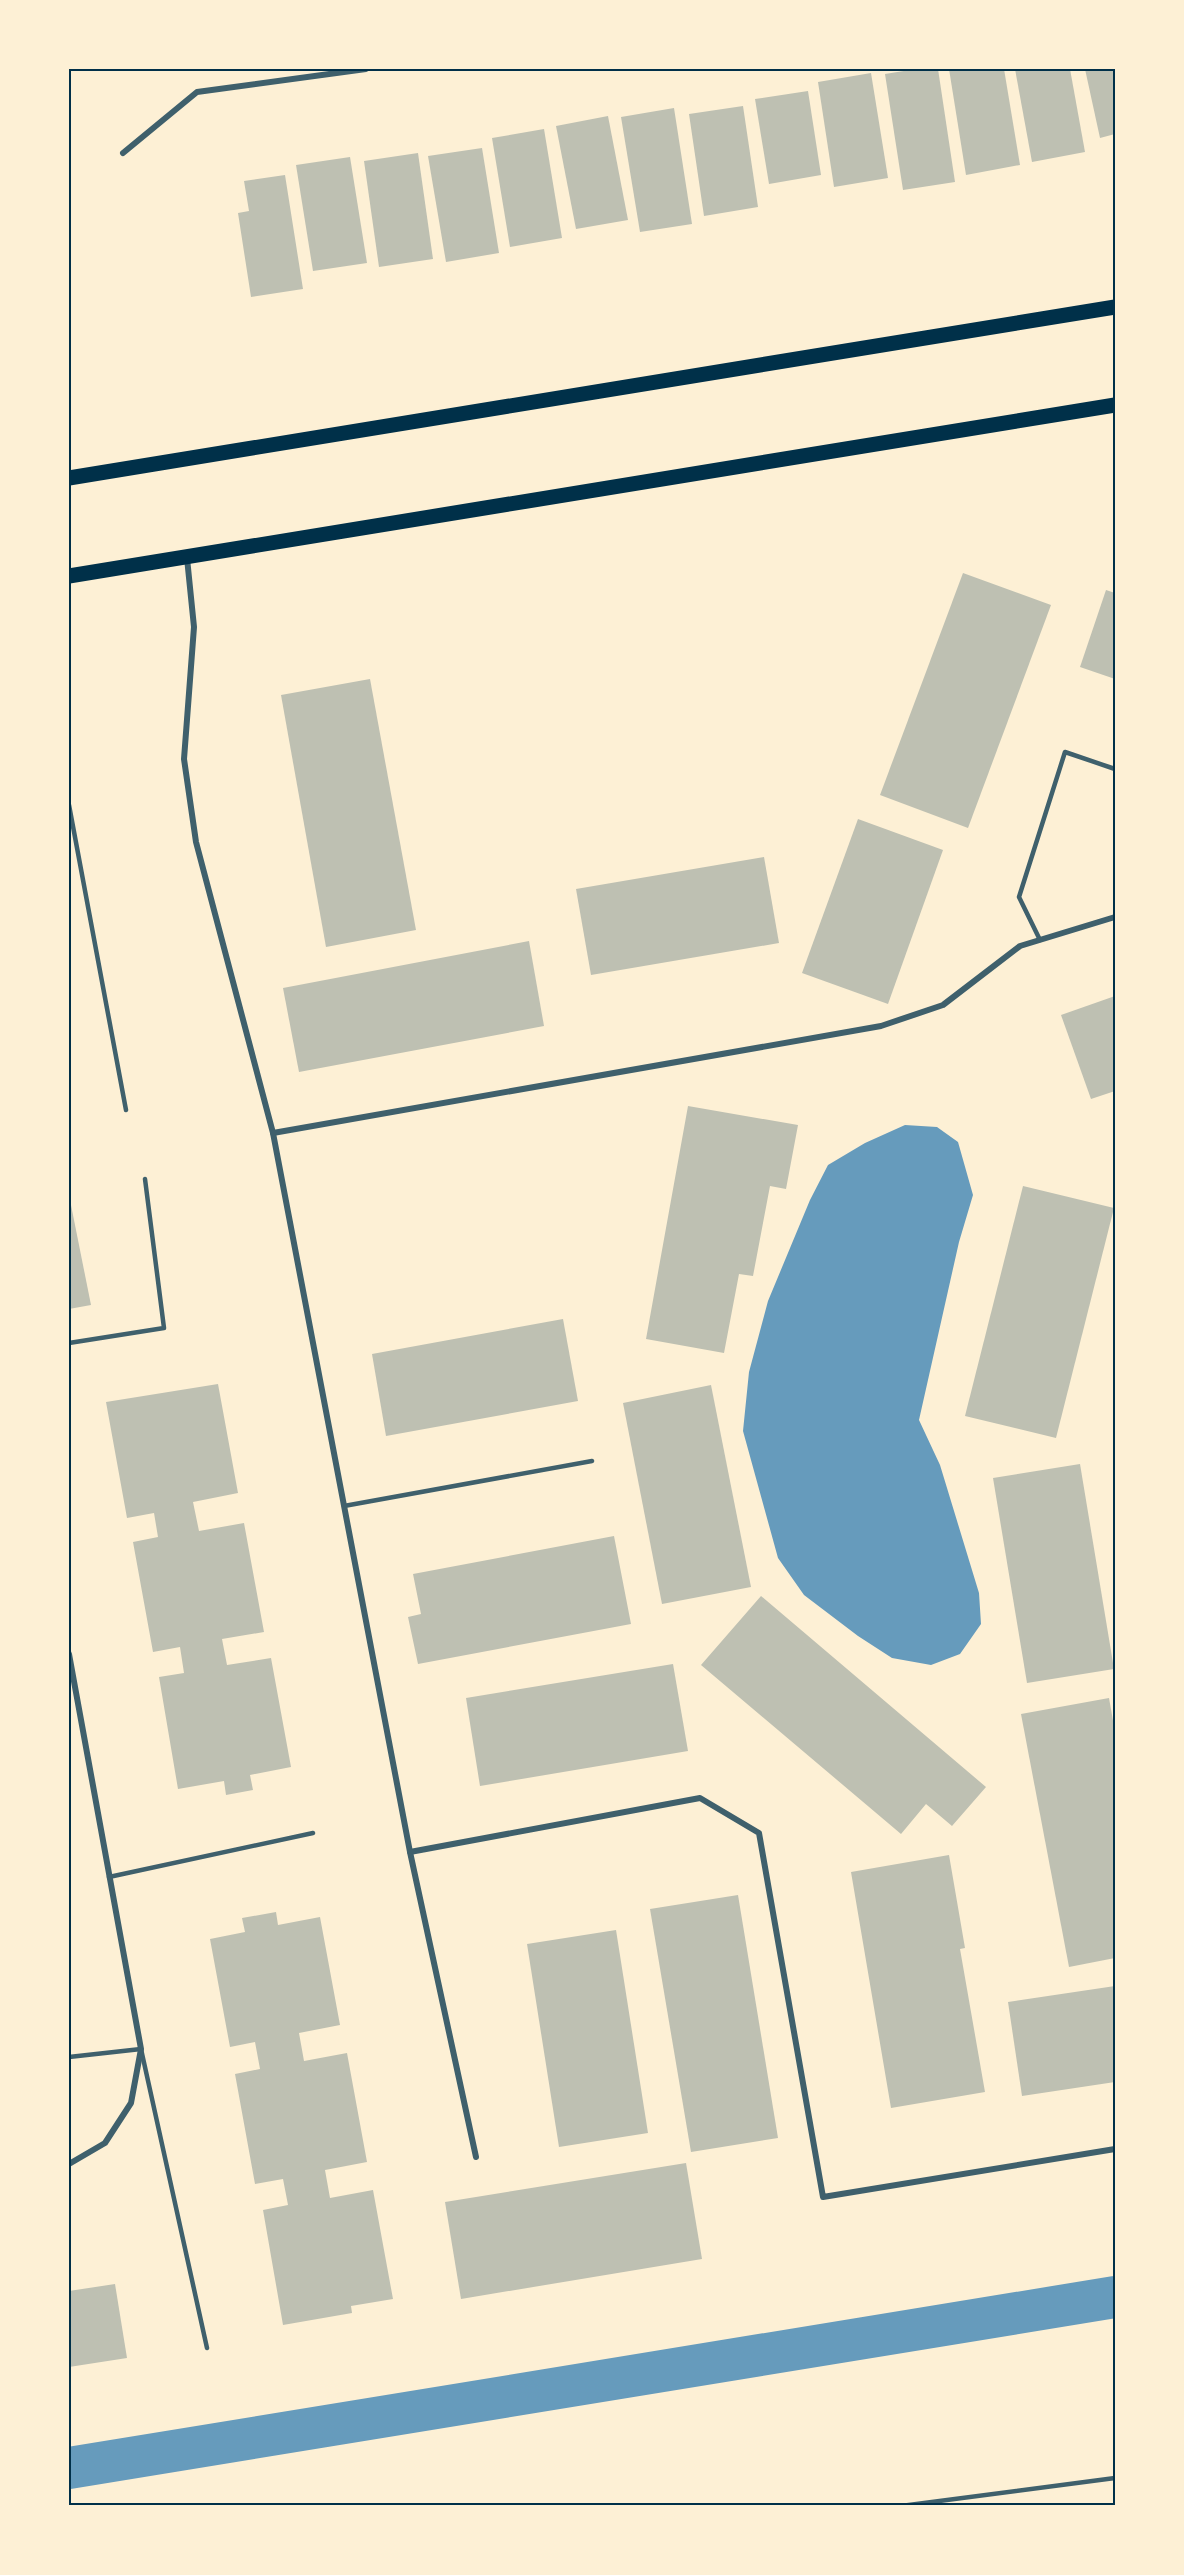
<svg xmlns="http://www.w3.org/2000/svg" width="1184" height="2575" viewBox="0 0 1184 2575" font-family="'Fira Sans Condensed',sans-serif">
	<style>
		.water { fill: #669bbc }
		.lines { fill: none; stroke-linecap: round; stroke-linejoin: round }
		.canal { stroke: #669bbc; stroke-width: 42 }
		.building { fill: #bec0b2 }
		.service { stroke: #3f606c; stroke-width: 4.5 }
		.minor { stroke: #3f606c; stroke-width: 6 }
		.primary { stroke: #003049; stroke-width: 15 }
		.neatline { fill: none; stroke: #003049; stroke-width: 2 }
	</style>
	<rect width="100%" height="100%" fill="#fdf0d5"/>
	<polygon class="water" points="905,1125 937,1127 958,1142 973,1195 959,1242 919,1420 940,1465 979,1593 981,1624 960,1654 931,1665 892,1658 858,1636 804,1595 778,1558 743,1431 749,1372 768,1301 810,1200 828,1165 865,1143"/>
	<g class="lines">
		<polyline class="canal" points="69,2468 1115,2297"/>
	</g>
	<g class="building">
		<polygon points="916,69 938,69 955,182 903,190 885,74"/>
		<polygon points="949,69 1004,69 1020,165 966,175"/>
		<polygon points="1015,69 1070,69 1085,152 1032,162"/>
		<polygon points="1085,69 1115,69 1115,134 1100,138"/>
		<polygon points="871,73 888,178 834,187 818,82"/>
		<polygon points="808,91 821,175 769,184 755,99"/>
		<polygon points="743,106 758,207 704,216 689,114"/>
		<polygon points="674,108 692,224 640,232 621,117"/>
		<polygon points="608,116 628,220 576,229 556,126"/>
		<polygon points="544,129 562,238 510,247 492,138"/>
		<polygon points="482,148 499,253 446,262 428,156"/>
		<polygon points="418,153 433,259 379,267 364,161"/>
		<polygon points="350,157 367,263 313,271 296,165"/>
		<polygon points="285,175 303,289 251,297 238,213 249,211 244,181"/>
		<polygon points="963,573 1051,605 968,828 880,795"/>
		<polygon points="1106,590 1115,593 1115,679 1080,667"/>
		<polygon points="370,679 416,930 326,947 281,695"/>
		<polygon points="858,819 943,850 888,1004 802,973"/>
		<polygon points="764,857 779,943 591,975 576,889"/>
		<polygon points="529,941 544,1026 299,1072 283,988"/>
		<polygon points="1115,996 1115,1091 1091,1099 1061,1015"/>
		<polygon points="688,1106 798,1125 786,1189 770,1186 753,1276 739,1274 724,1353 646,1339"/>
		<polygon points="1023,1186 1114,1208 1056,1438 965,1416"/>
		<polygon points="69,1195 91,1305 69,1309"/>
		<polygon points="563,1319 578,1401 386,1436 372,1354"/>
		<polygon points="218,1384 238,1493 193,1502 199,1531 244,1523 264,1632 222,1639 227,1665 271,1658 291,1767 250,1775 253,1790 226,1795 224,1781 178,1789 159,1677 184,1673 180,1647 153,1652 133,1542 158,1537 154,1513 127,1518 106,1402"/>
		<polygon points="711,1385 751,1587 662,1604 623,1403"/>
		<polygon points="1080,1464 1114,1669 1027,1683 993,1478"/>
		<polygon points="614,1536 631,1624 418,1664 408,1617 421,1614 413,1574"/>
		<polygon points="761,1596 986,1787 952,1826 926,1804 901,1834 701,1665"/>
		<polygon points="673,1664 688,1751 480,1786 466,1698"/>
		<polygon points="1109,1698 1115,1732 1115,1958 1069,1967 1021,1714"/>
		<polygon points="949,1855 965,1948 960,1949 985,2092 891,2108 851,1872"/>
		<polygon points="738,1895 778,2138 691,2152 650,1909"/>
		<polygon points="276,1912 278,1925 320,1917 340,2025 299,2033 304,2061 347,2053 367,2162 325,2170 330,2198 373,2190 393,2299 351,2306 352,2313 283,2325 263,2210 288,2205 283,2179 255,2184 235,2074 260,2069 255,2042 230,2047 210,1939 245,1932 242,1918"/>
		<polygon points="616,1930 648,2133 559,2147 527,1944"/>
		<polygon points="1115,1986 1115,2082 1022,2096 1008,2002"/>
		<polygon points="686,2163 702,2259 461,2299 445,2202"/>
		<polygon points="115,2284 127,2358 69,2367 69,2291"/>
	</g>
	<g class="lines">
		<g class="service">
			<polyline points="69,805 126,1110"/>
			<polyline points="1040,940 1019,897 1065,752 1115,769"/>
			<polyline points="69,1343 164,1328 145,1179"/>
			<polyline points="344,1506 592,1461"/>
			<polyline points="109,1877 313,1833"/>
			<polyline points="69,2057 141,2049 207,2348"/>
			<polyline points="901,2506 1115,2478"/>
		</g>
		<g class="minor">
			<polyline points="123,153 197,92 366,69"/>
			<polyline points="187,558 194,627 184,759 196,842 273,1133 410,1852 476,2157"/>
			<polyline points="273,1133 881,1026 943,1005 1020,946 1115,917"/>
			<polyline points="69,1654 141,2049 131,2103 105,2143 69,2164"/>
			<polyline points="410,1852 700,1798 759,1833 823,2197 1115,2149"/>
		</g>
		<g class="primary">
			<polyline points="69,478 1115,307"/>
			<polyline points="69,576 1115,405"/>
		</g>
	</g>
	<rect width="1184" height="2575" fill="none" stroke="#fdf0d5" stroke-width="141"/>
	<rect x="70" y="70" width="1044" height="2434" class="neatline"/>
</svg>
